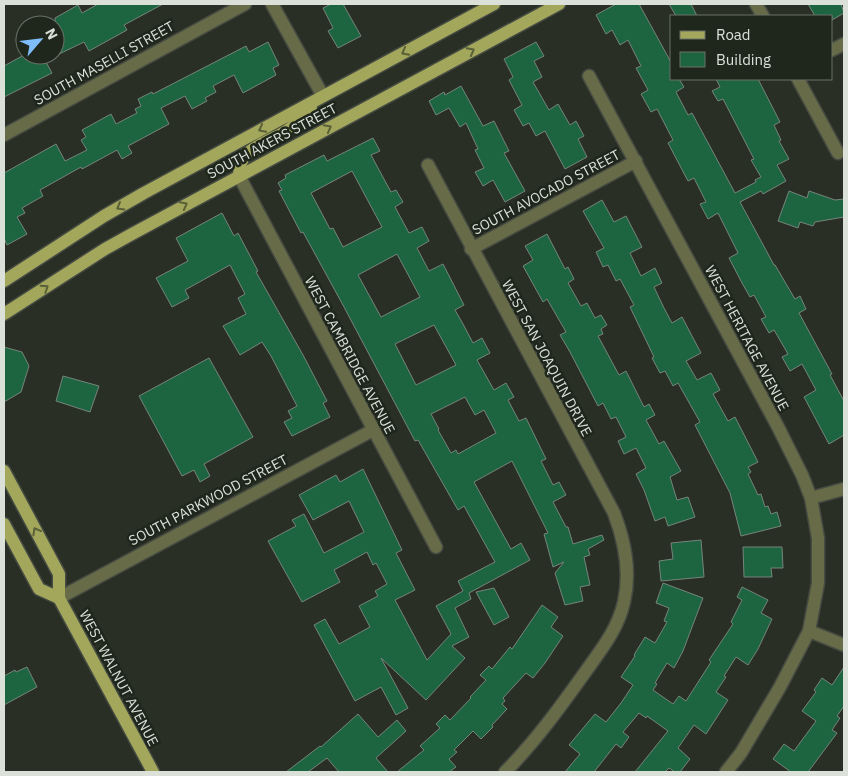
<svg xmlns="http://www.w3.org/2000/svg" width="848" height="776" viewBox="0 0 848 776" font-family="'IBM Plex Sans',sans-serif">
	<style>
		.building { fill: #1d6541; stroke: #76847b; fill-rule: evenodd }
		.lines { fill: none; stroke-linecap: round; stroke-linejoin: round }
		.minor-casing { stroke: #454b42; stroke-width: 15 }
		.major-casing { stroke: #454b42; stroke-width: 15 }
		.minor { stroke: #686b47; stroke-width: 12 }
		.major { stroke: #a3a75c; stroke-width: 12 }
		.oneway { stroke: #5a6038 }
		.labels { text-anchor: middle; stroke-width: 5; stroke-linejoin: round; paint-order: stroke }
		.street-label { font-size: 14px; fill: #dbe0d9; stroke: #1f261b }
	</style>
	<rect width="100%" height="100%" fill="#292f25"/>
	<g class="building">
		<polygon points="98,4 163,4 124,25 127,30 89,51 84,42 55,56 55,18 78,5 82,13"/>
		<polygon points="331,4 343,4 361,36 338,48 328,31 333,28 323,8"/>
		<polygon points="616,4 639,4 672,64 672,79 679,79 684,87 676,92 688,115 692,113 735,193 756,182 755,180 761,177 751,160 754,159 723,99 718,101 712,91 720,87 716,79 758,79 780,122 774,125 781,140 779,141 789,159 777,165 786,181 763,194 761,191 740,202 774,265 775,265 795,299 800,296 806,309 799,313 832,374 830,375 844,401 844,435 829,444 804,397 816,390 802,364 790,371 782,357 788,354 774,330 769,333 761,319 766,317 754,295 750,297 742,283 729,258 738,253 718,213 708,219 700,204 706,202 694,178 688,181 668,143 673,140 657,109 651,112 641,94 648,90 636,68 641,66 628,40 620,45 612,30 606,34 596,15"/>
		<polygon points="669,4 691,4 697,16 676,16"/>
		<polygon points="808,4 841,4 844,13 832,20 832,16 815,16"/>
		<polygon points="268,42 279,65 273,68 276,75 243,93 234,75 213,86 216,92 205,98 207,101 192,109 185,96 161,108 169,124 128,146 132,153 122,159 117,150 82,169 81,167 40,190 43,196 22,208 25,213 17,217 27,234 7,245 4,238 4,173 56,144 65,161 87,150 81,140 86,137 82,130 111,114 116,124 137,113 135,109 141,106 138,99 152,92 153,94 246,46 249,52"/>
		<polygon points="536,42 544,56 534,61 542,77 533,82 549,110 558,104 570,125 576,121 584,136 578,139 587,157 565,169 545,131 536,136 529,123 523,126 514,110 522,105 509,80 513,77 504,59"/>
		<polygon points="24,55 42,55 52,73 4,97 4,66"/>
		<polygon points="461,86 483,126 494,121 509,151 504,153 525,191 505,202 493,180 483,186 475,172 484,168 475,150 478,149 466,123 460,127 449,108 436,115 429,101 444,92 445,95"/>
		<path d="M373 138 380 151 371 155 391 192 396 190 403 202 395 207 409 233 422 227 429 241 417 248 429 271 443 264 464 305 455 310 463 324 473 343 482 338 490 353 477 360 494 390 506 383 514 397 508 400 519 421 526 418 546 459 541 461 553 485 559 482 566 495 553 502 566 527H568L573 544 602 535 604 540 588 549 590 555 584 557 590 585 580 587 583 601 565 605 555 573 564 562 553 567 544 534 548 533 512 461 474 482 511 549 521 543 530 560 469 593 471 599 455 608 469 637 452 646 465 658 426 700 381 658 408 708 396 715 381 687 355 701 314 625 325 619 339 644 370 627 359 606 378 596 375 591 387 584 376 563 373 565 367 552 334 570 340 582 302 602 268 541 296 526 292 520 304 514 324 553 364 532 349 501 313 520 299 495 336 475 340 482 363 469 402 550 396 553 415 590 395 600 427 660 451 634 436 606 463 591 458 581 495 562 464 506 458 510 418 440 415 441 344 307 303 232 301 233 279 191 282 190 278 183 286 178 285 175 324 155 327 161ZM352 171 382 227 343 247 333 228 330 229 311 193ZM397 254 420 297 381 317 358 275ZM434 325 456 365 416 385 395 344ZM465 397 475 415 484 410 496 433 458 454 456 450 451 453 438 430 439 429 431 414Z"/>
		<polygon points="789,191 807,198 809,191 835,200 844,199 844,217 815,222 813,226 800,222 798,228 778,221"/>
		<polygon points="602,200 614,222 626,216 642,247 630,253 641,276 655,268 662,283 654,287 664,308 672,323 682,317 701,353 686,361 697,380 711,373 720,390 713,394 728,421 735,417 758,462 748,467 751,472 748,474 758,495 761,494 765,507 768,506 771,514 777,512 781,526 741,536 730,493 695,425 700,422 678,383 673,386 665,371 660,373 652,358 654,357 630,307 634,305 620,279 616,281 608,265 603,267 596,252 604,248 583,211"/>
		<polygon points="222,213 234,236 238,233 258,271 256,272 303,355 327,401 323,403 330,417 292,436 284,422 292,418 288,411 297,406 271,356 262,342 240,355 223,326 246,314 238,298 245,294 230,265 185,290 189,298 172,307 156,278 188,261 176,238"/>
		<polygon points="547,234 565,269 568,267 574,279 568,283 581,306 587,303 595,318 601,315 607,325 601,329 603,334 598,336 619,375 626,371 644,407 649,404 655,415 646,420 659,444 664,441 681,471 670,477 677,500 688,497 695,517 668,526 665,517 655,521 644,490 636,474 646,468 636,448 624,454 618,441 626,437 616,417 611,419 603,403 598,406 570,352 560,335 566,332 547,299 543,302 523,266 533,260 525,246"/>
		<polygon points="4,347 22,352 29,366 21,392 4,402"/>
		<polygon points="209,358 253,437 204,464 210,476 200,482 194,470 182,476 139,396"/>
		<polygon points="63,376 99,386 90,412 56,401"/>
		<polygon points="701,540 704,577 661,581 659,561 673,559 671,543"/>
		<polygon points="743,547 782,547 783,568 771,568 772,577 744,577"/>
		<polygon points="663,583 703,598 683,651 674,668 667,663 655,683 657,684 653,690 673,704 679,696 686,701 711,662 709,660 733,624 731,622 742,600 737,597 742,587 768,600 761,613 772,619 758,649 748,665 736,657 724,676 726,677 716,692 728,700 706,734 694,725 678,748 690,759 680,772 675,772 669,768 665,772 635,772 668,731 647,716 646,718 639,713 623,732 629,737 621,748 616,744 594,772 565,772 580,754 569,745 595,714 606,722 621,703 633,685 621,677 635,656 634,655 645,637 655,643 667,622 664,621 669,608 656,603"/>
		<polygon points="494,588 509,617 494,625 476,592"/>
		<polygon points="542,605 558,617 551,627 563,636 545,663 533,678 526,673 503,698 505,701 502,704 507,709 492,725 493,727 481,739 473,731 454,750 457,752 449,759 456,767 449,772 397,772 424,750 420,746 440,728 436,724 445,715 450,720 471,698 470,697 486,680 480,675 489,666 492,669 510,647 512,649"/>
		<polygon points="27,667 37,687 4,705 4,676 15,670 16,672"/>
		<polygon points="844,667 844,706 837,716 840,718 832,730 837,733 808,772 791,772 773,759 784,744 794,751 816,721 802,711 816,692 814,690 822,678 832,685"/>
		<polygon points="358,714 378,737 397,720 406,731 376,758 388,772 339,772 327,758 308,772 286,772 320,746 321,747"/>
	</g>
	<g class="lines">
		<defs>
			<g id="minor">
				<polyline points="272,4 323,96"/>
				<polyline points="756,4 763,16"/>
				<polyline points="832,50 844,44"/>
				<polyline points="589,76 777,425 802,475 811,498 818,538 818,583 809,631 780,687 741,753 726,772"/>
				<polyline points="798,79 838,153"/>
				<polyline points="4,135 245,4"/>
				<path d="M428 165 614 513C625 542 631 571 624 602 618 629 601 650 586 671 561 706 535 742 505 772"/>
				<polyline points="239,176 436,547"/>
				<polyline points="471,249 636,161"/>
				<polyline points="811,498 844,489"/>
				<polyline points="59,598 373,430"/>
				<polyline points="809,631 844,645"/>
			</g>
			<g id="major">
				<path d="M239 176C238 146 270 143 289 129 297 123 304 115 311 108"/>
				<polyline points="4,281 104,216 144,193 494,4"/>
				<polyline points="4,314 105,249 132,234 559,4"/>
				<polyline points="4,471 59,574 59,598 153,772"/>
				<polyline points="4,524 39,589 59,598"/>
			</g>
		</defs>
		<use href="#minor" class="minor-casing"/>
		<use href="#major" class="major-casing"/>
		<use href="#minor" class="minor"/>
		<use href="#major" class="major"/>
	</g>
	<defs><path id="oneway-chevron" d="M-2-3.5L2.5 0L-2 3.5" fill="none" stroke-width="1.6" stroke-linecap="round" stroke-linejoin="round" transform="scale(1.25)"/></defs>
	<g class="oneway">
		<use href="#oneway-chevron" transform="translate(471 51) rotate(-28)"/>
		<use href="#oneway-chevron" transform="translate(405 52) rotate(152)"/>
		<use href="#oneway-chevron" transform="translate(328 128) rotate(-28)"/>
		<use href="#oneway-chevron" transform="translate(262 129) rotate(152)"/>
		<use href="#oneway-chevron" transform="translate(184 205) rotate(-28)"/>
		<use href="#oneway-chevron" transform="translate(120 207) rotate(150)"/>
		<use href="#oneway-chevron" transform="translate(45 288) rotate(-33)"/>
		<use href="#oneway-chevron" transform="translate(36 531) rotate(-119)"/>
	</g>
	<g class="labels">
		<g class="street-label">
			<text transform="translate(104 63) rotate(-29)" y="5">SOUTH MASELLI STREET</text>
			<text transform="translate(272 141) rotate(-28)" y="5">SOUTH AKERS STREET</text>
			<text transform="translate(546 192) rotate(-28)" y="5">SOUTH AVOCADO STREET</text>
			<text transform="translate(747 338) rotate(62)" y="5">WEST HERITAGE AVENUE</text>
			<text transform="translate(350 355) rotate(62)" y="5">WEST CAMBRIDGE AVENUE</text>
			<text transform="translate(547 358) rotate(62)" y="5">WEST SAN JOAQUIN DRIVE</text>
			<text transform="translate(208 500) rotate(-28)" y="5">SOUTH PARKWOOD STREET</text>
			<text transform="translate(119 678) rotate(62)" y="5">WEST WALNUT AVENUE</text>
		</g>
	</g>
	<rect width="848" height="776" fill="none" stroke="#dbe0d9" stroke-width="10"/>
	<rect x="670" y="15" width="162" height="65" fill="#1f261b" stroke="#6a7067"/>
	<rect x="680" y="31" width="25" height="8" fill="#a3a75c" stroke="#6a7067"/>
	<text x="716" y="40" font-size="15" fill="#dbe0d9">Road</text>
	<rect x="680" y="52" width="25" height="15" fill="#1d6541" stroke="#6a7067"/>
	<text x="716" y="65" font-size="15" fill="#dbe0d9">Building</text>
	<g transform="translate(40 40) rotate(62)"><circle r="24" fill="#1f261b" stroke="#6a7067"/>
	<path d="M0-4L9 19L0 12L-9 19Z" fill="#7fbdfa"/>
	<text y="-8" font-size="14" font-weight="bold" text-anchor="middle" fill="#dbe0d9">N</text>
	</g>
</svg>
